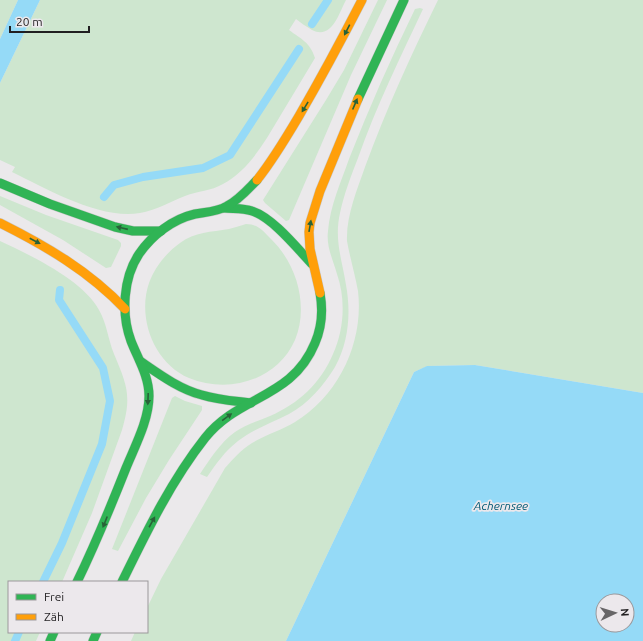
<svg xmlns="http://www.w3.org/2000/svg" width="643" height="641" viewBox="0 0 643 641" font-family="Ubuntu,sans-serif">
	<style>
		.green { fill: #cee6cf }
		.water { fill: #95daf7; fill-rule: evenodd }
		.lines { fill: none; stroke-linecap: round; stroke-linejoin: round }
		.stream { stroke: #95daf7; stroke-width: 8 }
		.fast-casing { stroke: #c8c7c8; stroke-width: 10 }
		.slow-casing { stroke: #c8c7c8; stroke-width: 10 }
		.fast { stroke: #30b455; stroke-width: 9 }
		.slow { stroke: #ff9f0a; stroke-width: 9 }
		.oneway { fill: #286238 }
		.labels { text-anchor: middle; stroke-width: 3.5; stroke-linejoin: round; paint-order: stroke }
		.water-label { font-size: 12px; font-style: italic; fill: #005974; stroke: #ece8ec }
	</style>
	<rect width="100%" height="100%" fill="#ebe9eb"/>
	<g class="green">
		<polygon points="0,0 18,0 0,39"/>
		<path d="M40 0H346C339 13 332 40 312 30 307 27 301 23 296 19L289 30C301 39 310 42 315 58 303 78 291 98 279 118 264 143 249 170 223 184 211 191 198 191 185 196 170 202 156 210 140 213 100 220 47 189 12 172L15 167 0 160V83Z"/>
		<polygon points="378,0 387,0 351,75 289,220 286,221 265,203 263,200 326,100 344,70"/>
		<path d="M438 0H643V393L475 365 428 366 414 372 286 641H131L135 632H147V608L161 579 225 468C233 459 241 450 252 443 265 435 282 430 295 422 339 395 364 342 358 291 355 274 350 258 347 241 346 216 357 190 365 167 386 110 411 55 438 0Z"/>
		<path d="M420 8 423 9C400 58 376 107 358 158 351 176 344 194 340 213 334 240 342 259 346 285 351 312 349 342 335 367 324 385 308 404 289 414 272 423 253 429 238 441 225 451 216 464 207 477L200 474C210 459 220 443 235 432 245 425 258 421 270 416 298 404 321 383 333 354 344 330 346 300 337 274 333 260 326 246 328 231 330 206 341 182 349 159 369 108 391 58 415 9Z"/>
		<polygon points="0,196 46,215 118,240 121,243 121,246 111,267 106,268 63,240 0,205"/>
		<path d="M246 224C258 224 264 232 271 239 297 264 309 306 295 340 277 381 228 394 189 378 154 363 137 318 149 283 155 267 166 253 180 243 195 232 211 232 229 229 235 227 241 226 246 224Z"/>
		<path d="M0 241C30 255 83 280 99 310 107 324 108 339 114 354 127 385 132 396 122 430L92 513 62 582H9V632H40L36 641H0Z"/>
		<polygon points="175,396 185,401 202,406 202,410 169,460 146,498 118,551 112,549 172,398"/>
	</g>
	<g class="water">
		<polygon points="18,0 40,0 0,83 0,39"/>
		<path d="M475 365 643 393V641H286L414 372 427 366ZM603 601H627V625H603Z"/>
	</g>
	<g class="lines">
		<g class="stream">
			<polyline points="312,24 328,0"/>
			<polyline points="104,197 114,185 143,177 203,168 230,155 299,49"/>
			<polyline points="43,582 62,543 102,444 110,401 103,368 59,300 60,290"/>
			<polyline points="15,641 19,632"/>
		</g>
		<defs>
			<g id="fast">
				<polyline points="358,99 404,0"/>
				<polyline points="0,183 50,204 115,227 133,231 161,231"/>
				<path d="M224 208C233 209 243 208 252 211 272 217 297 248 312 264"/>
				<path d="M140 361C159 374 179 389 202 395 218 400 235 401 251 403"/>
				<path d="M77 582C95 545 111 506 126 468 135 446 149 420 149 396 149 376 138 359 131 341 121 314 123 278 139 254 152 235 173 219 195 214 206 212 217 212 227 206 239 200 248 189 257 180"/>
				<path d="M122 582C146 533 171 481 205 438 239 395 292 399 315 343 322 327 323 310 320 293"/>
				<polyline points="50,641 54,632"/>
				<polyline points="93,641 97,632"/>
			</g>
			<g id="slow">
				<path d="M257 180C273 160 286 138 299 116 321 78 342 39 362 0"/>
				<path d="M0 223C46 246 89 271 125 309"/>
				<polyline points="320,293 310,249 309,232 310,223 320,191 358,99"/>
			</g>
		</defs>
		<use href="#fast" class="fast-casing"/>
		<use href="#slow" class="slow-casing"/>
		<use href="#fast" class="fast"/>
		<use href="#slow" class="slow"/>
	</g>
	<defs><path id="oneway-solid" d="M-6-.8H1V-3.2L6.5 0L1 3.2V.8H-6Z"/></defs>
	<g class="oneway">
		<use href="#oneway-solid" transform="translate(347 30) rotate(117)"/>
		<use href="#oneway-solid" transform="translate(355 104) rotate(-67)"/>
		<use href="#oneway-solid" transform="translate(305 107) rotate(121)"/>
		<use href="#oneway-solid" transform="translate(310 226) rotate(-80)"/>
		<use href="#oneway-solid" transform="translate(122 228) rotate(-167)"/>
		<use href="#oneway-solid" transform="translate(35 241) rotate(28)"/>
		<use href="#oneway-solid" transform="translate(148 399) rotate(92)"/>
		<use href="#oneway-solid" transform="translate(227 417) rotate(-36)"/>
		<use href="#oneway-solid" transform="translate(105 522) rotate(112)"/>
		<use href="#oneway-solid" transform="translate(152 522) rotate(-61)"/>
	</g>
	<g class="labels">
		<g class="water-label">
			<text x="501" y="510">Achernsee</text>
		</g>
	</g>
	<rect x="8" y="581" width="140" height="52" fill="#ece8ec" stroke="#9b989b"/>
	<rect x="16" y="594" width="20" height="6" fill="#30b455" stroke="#9b989b"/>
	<text x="44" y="601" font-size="12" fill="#211f21">Frei</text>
	<rect x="16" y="614" width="20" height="6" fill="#ff9f0a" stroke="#9b989b"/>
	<text x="44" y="621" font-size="12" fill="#211f21">Zäh</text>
	<g transform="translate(615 613) rotate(86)"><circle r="19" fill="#ece8ec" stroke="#9b989b"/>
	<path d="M0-3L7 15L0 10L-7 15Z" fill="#686668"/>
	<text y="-6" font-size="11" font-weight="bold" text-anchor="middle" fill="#211f21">N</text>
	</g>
	<path d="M10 26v6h79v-6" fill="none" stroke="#211f21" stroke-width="2"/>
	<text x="16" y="26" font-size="12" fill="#211f21" stroke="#ece8ec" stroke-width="3" paint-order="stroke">20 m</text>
</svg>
